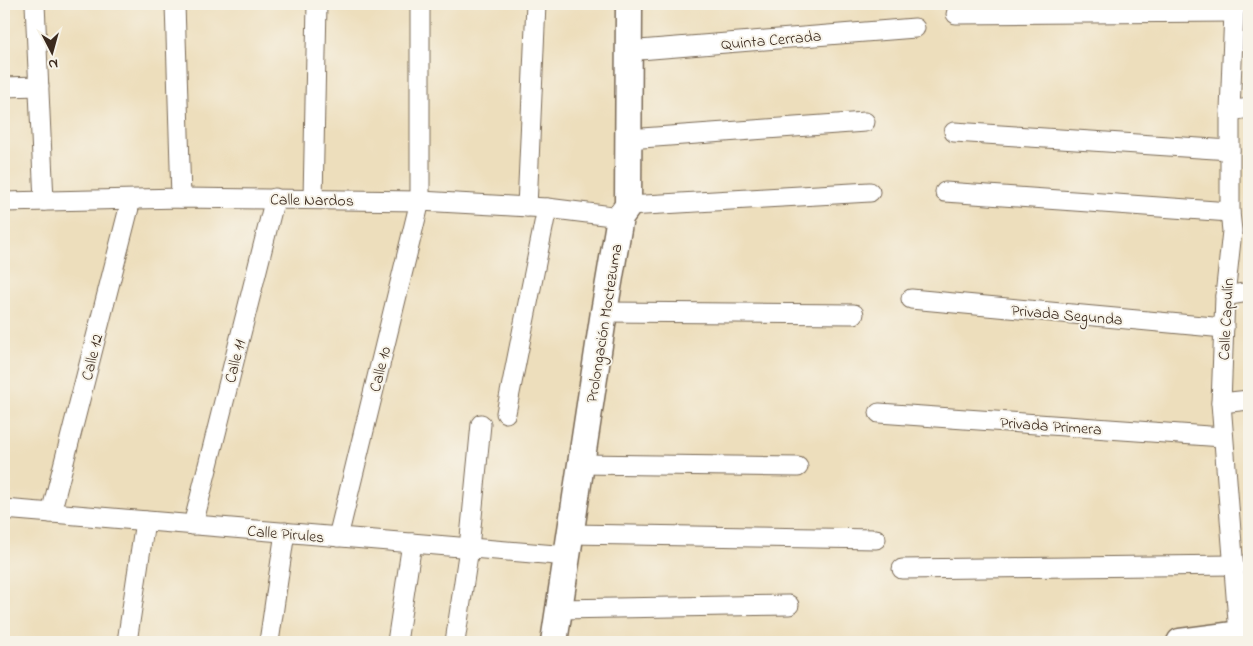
<svg xmlns="http://www.w3.org/2000/svg" width="1253" height="646" viewBox="0 0 1253 646" font-family="'Indie Flower',sans-serif">
	<style>
		.lines { fill: none; stroke-linecap: round; stroke-linejoin: round }
		.street-casing { stroke: #796955; stroke-width: 21 }
		.secondary-casing { stroke: #796955; stroke-width: 29 }
		.street { stroke: #fff; stroke-width: 19 }
		.secondary { stroke: #fff; stroke-width: 26 }
		.labels { text-anchor: middle; stroke-width: 4; stroke-linejoin: round; paint-order: stroke }
		.street-label { font-size: 16px; fill: #3b2a1e; stroke: #f7f3e8 }
	</style>
	<rect width="100%" height="100%" fill="#f7f3e8"/>
	<filter id="ink" filterUnits="userSpaceOnUse"><feTurbulence type="fractalNoise" baseFrequency=".02" numOctaves="2"/><feDisplacementMap in="SourceGraphic" scale="10" xChannelSelector="R" yChannelSelector="G"/><feConvolveMatrix kernelMatrix="1 2 1 2 8 2 1 2 1" color-interpolation-filters="sRGB"/></filter>
	<filter id="wash" filterUnits="userSpaceOnUse"><feTurbulence type="fractalNoise" baseFrequency=".0096" numOctaves="4" result="noise"/><feDisplacementMap in="SourceGraphic" scale="20" xChannelSelector="R" yChannelSelector="G"/><feGaussianBlur stdDeviation="1.12" result="paint"/><feColorMatrix in="noise" values="0 0 0 0 0 0 0 0 0 0 0 0 0 0 0 0 0 1.4 0 .05"/><feComposite in="paint" operator="in"/></filter>
	<g filter="url(#wash)">
		<rect width="100%" height="100%" fill="#eddebc"/>
	</g>
	<g filter="url(#ink)">
		<g class="lines">
			<defs>
				<g id="street">
					<polyline points="35,4 44,201"/>
					<polyline points="175,4 181,198"/>
					<polyline points="1236,4 1234,12 1230,111 1230,212 1232,231 1225,296 1221,403 1239,634"/>
					<polyline points="956,14 1234,12"/>
					<polyline points="627,51 915,28"/>
					<polyline points="4,87 39,86"/>
					<polyline points="1230,111 1249,108"/>
					<polyline points="954,132 1230,150"/>
					<polyline points="628,139 865,122"/>
					<polyline points="945,192 1230,212"/>
					<polyline points="313,199 317,4"/>
					<polyline points="4,202 181,198 420,201 547,208 620,217"/>
					<polyline points="628,206 870,192"/>
					<polyline points="527,207 536,4"/>
					<polyline points="1225,296 1249,292"/>
					<polyline points="911,299 1224,328"/>
					<polyline points="604,312 854,314"/>
					<polyline points="1221,403 1249,400"/>
					<polyline points="506,413 547,208"/>
					<polyline points="879,413 1223,437"/>
					<polyline points="581,464 798,467"/>
					<polyline points="4,509 568,556"/>
					<polyline points="51,513 131,200"/>
					<polyline points="193,525 275,198"/>
					<polyline points="571,534 876,539"/>
					<polyline points="338,537 420,201 420,4"/>
					<polyline points="902,569 1233,565"/>
					<polyline points="560,609 789,605"/>
					<polyline points="127,642 145,521"/>
					<polyline points="269,642 285,532"/>
					<polyline points="397,642 412,543"/>
					<polyline points="455,642 469,548 481,424"/>
				</g>
				<g id="secondary">
					<polyline points="554,642 604,312 620,217 628,206 629,4"/>
					<polyline points="1180,642 1249,633"/>
				</g>
			</defs>
			<use href="#street" class="street-casing"/>
			<use href="#secondary" class="secondary-casing"/>
			<use href="#street" class="street"/>
			<use href="#secondary" class="secondary"/>
		</g>
	</g>
	<g class="labels">
		<g class="street-label">
			<text transform="translate(771 39) rotate(-5)" y="6">Quinta Cerrada</text>
			<text transform="translate(312 199) rotate(1)" y="6">Calle Nardos</text>
			<text transform="translate(1067 314) rotate(5)" y="6">Privada Segunda</text>
			<text transform="translate(1225 319) rotate(-87)" y="6">Calle Capulín</text>
			<text transform="translate(603 323) rotate(-81)" y="6">Prolongación Moctezuma</text>
			<text transform="translate(91 357) rotate(-76)" y="6">Calle 12</text>
			<text transform="translate(234 361) rotate(-76)" y="6">Calle 11</text>
			<text transform="translate(379 369) rotate(-76)" y="6">Calle 10</text>
			<text transform="translate(1051 425) rotate(4)" y="6">Privada Primera</text>
			<text transform="translate(286 533) rotate(5)" y="6">Calle Pirules</text>
		</g>
	</g>
	<rect width="1253" height="646" fill="none" stroke="#f7f3e8" stroke-width="20"/>
	<g transform="translate(52 52) rotate(174)" stroke="#f7f3e8" stroke-width="4" paint-order="stroke">
	<path d="M0-4L9 19L0 12L-9 19Z" fill="#3b2a1e"/>
	<text y="-8" font-size="14" font-weight="bold" text-anchor="middle" fill="#3b2a1e">N</text>
	</g>
</svg>
